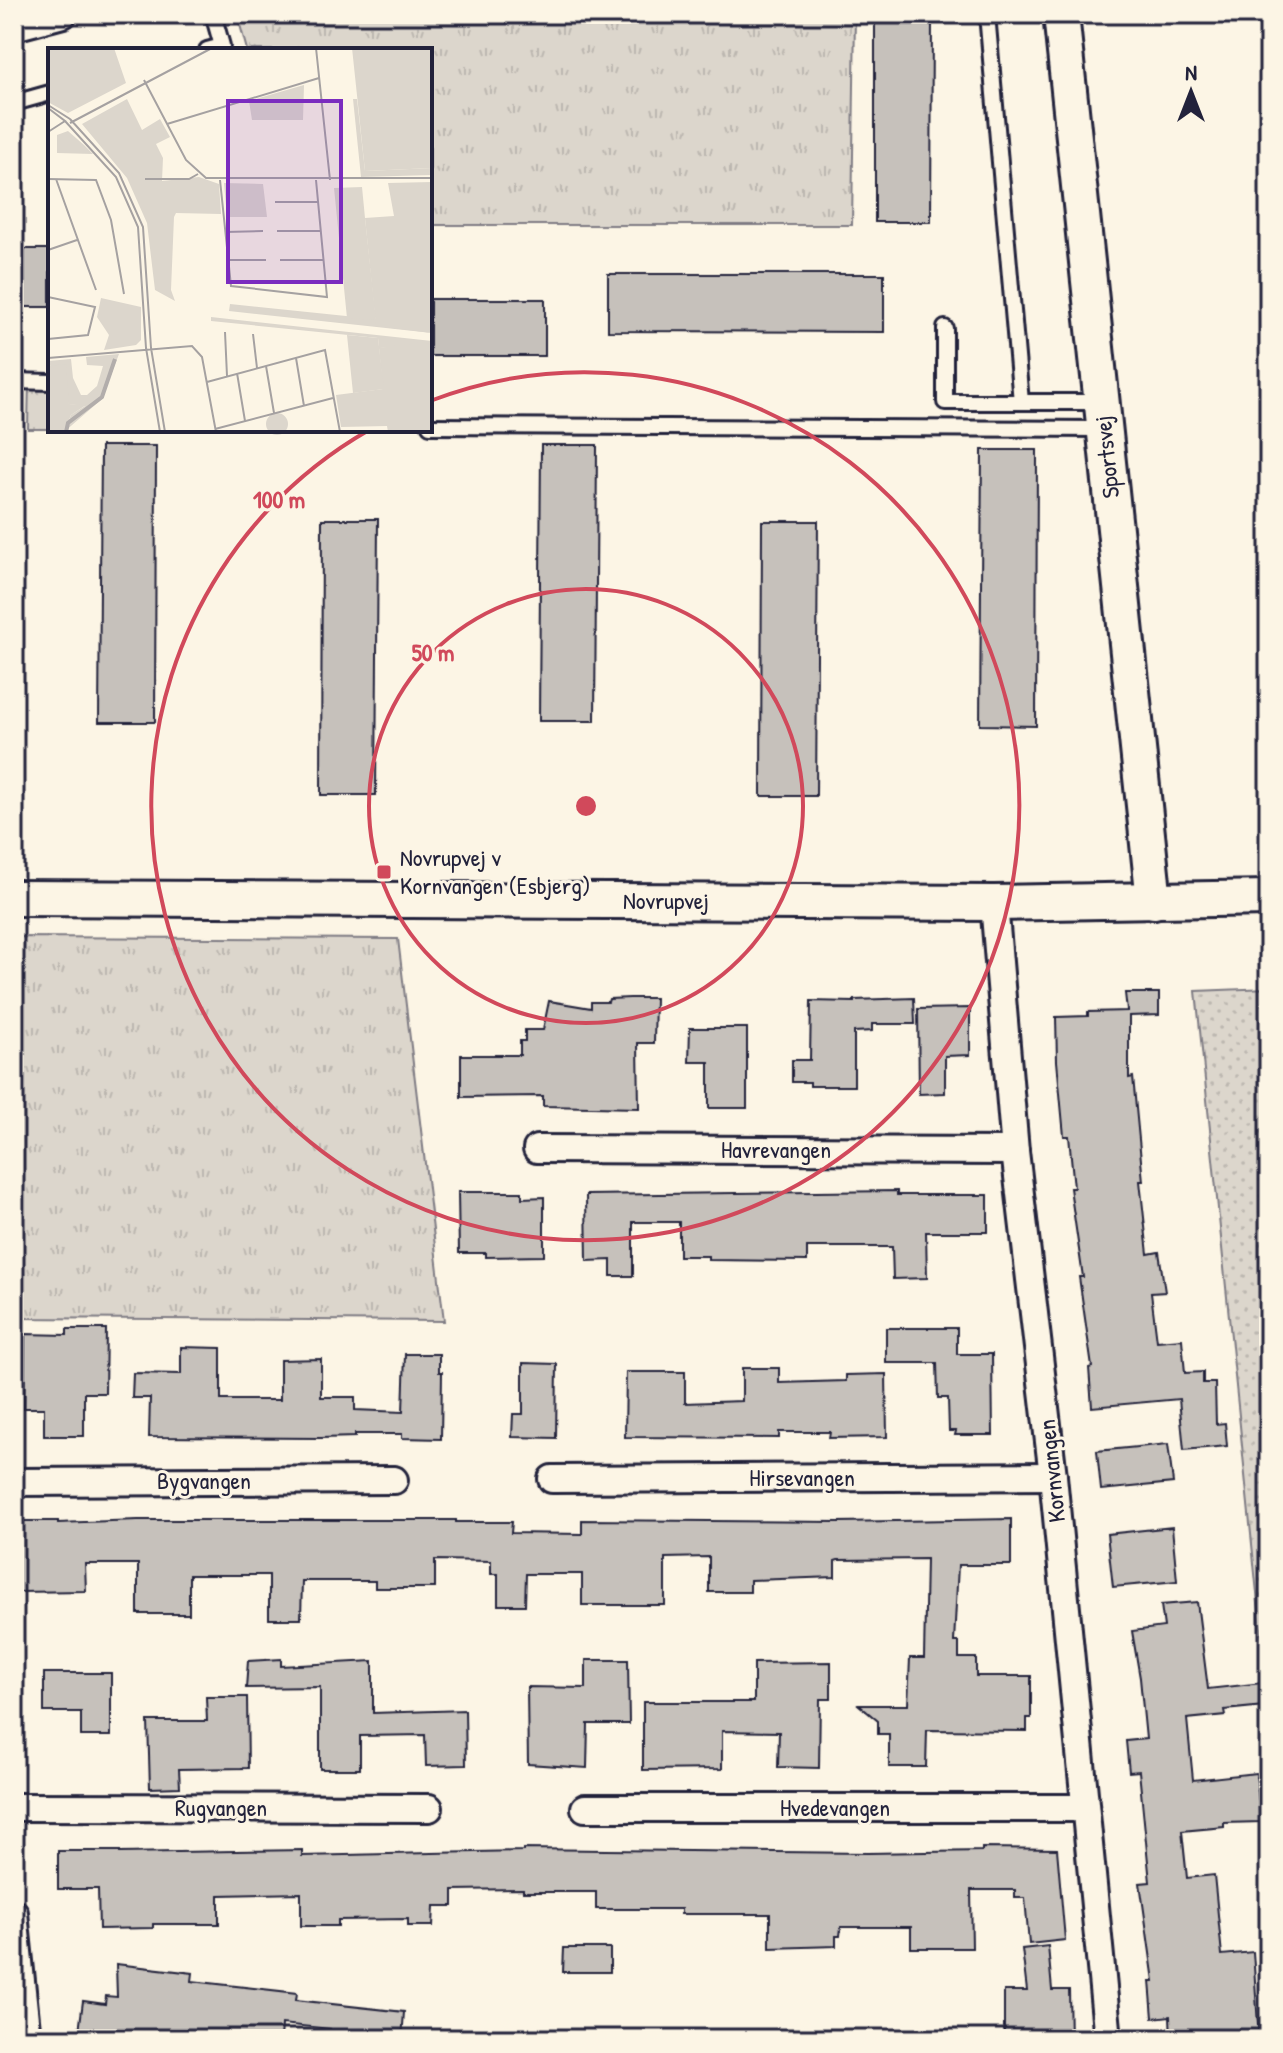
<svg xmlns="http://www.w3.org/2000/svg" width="1283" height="2053" viewBox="0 0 1283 2053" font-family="'Patrick Hand',sans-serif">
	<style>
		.park { fill: url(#park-tufts); stroke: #7f7c84; stroke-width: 2 }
		.garden { fill: url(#garden-dots); stroke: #7f7c84; stroke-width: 2 }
		.building { fill: #c6c1bb; stroke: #22223b; stroke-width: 2 }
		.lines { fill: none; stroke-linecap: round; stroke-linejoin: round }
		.service-casing { stroke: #22223b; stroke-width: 20 }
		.minor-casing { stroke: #22223b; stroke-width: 32 }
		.tertiary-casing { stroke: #22223b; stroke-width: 40 }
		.service { stroke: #fcf5e5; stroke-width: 14 }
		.minor { stroke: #fcf5e5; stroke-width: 26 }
		.tertiary { stroke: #fcf5e5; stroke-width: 34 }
		.ring { fill: none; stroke: #d1495b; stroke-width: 4 }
		.poi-dot { fill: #d1495b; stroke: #fcf5e5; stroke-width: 3 }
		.labels { text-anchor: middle; stroke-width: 6; stroke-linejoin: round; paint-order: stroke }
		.street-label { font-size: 24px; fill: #22223b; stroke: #fcf5e5 }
		.poi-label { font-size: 24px; fill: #22223b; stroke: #fcf5e5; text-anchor: start }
		.inset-river { fill: none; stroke: #b2adab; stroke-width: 4 }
		.inset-road { fill: none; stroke: #a5a1a1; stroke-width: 2 }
		.view { fill: #7b2cbf; fill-opacity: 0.15; stroke: #7b2cbf; stroke-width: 4 }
		.inset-edge { fill: none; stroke: #22223b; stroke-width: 4 }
		.centre { fill: #d1495b; stroke: #fcf5e5; stroke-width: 4 }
		.ring-label { font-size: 24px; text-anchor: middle; font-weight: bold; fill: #d1495b; stroke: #fcf5e5; stroke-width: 6; stroke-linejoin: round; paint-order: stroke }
	</style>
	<defs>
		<pattern id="park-tufts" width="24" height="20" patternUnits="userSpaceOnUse" patternTransform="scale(2)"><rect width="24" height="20" fill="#dcd6cc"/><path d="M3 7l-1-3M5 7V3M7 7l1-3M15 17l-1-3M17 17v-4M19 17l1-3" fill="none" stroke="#bcb7b0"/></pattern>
		<pattern id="garden-dots" width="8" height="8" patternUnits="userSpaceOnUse" patternTransform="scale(2)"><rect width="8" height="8" fill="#dcd6cc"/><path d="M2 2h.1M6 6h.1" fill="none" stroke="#bcb7b0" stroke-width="1.8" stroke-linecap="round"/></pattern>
	</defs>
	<rect width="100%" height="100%" fill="#fcf5e5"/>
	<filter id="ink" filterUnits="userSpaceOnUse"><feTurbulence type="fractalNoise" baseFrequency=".0125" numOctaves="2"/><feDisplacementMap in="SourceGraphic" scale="16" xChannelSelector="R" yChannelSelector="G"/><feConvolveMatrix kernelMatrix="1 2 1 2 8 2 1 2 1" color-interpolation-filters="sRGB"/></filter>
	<g filter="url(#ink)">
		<g class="park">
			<polygon points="237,14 855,14 852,225 430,225 430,50 247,50"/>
			<polygon points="50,377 50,429 28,429 29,378"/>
			<polygon points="14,396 20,396 19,484 14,484"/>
			<polygon points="14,937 398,939 444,1321 14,1318"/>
		</g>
		<polygon class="garden" points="1269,988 1269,1712 1196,991"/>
		<g class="building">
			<polygon points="875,14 932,14 931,222 875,222"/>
			<rect x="14" y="249" width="36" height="58"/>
			<polygon points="608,274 884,274 884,332 608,331"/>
			<rect x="430" y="299" width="115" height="57"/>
			<polygon points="541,445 597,445 595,721 539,721"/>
			<polygon points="101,446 156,446 155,722 99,722"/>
			<polygon points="982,450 1037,450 1036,726 980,725"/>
			<polygon points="322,519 378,519 376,795 321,795"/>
			<polygon points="762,521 818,521 816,796 761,796"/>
			<polygon points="1125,993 1159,993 1159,1015 1129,1016 1129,1078 1133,1077 1143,1181 1140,1181 1148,1254 1159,1252 1165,1292 1151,1293 1157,1341 1182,1339 1185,1373 1203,1372 1203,1383 1215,1383 1216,1424 1225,1423 1227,1446 1184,1450 1179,1399 1092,1407 1089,1368 1092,1367 1079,1277 1083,1277 1070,1188 1074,1188 1069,1136 1064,1136 1057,1061 1056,1017 1088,1016 1088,1012 1127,1011"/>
			<polygon points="630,998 655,998 654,1043 638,1043 639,1108 543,1106 543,1096 461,1097 461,1055 520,1055 520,1041 525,1041 525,1030 543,1030 549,1001 591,1008 591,1002 608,1002 609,999"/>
			<polygon points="914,998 915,1024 872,1024 872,1031 854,1032 854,1086 810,1086 810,1082 792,1082 792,1060 810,1060 811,1001 854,1002 854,1000"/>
			<polygon points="970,1008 970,1055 945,1056 945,1093 919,1094 918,1009"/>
			<polygon points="690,1028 747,1028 747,1108 709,1108 709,1062 689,1062"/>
			<polygon points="897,1191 897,1195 988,1195 988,1232 926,1232 927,1278 893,1279 892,1247 807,1247 807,1261 708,1260 708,1256 679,1256 679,1222 633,1222 633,1276 611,1276 611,1260 587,1261 586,1195"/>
			<polygon points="458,1192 522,1192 522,1198 544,1197 544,1256 486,1257 486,1253 459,1253"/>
			<polygon points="886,1328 957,1328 957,1354 992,1354 993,1435 955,1435 956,1431 949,1431 948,1398 938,1398 937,1363 886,1363"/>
			<polygon points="67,1329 106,1329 105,1393 84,1393 84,1436 44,1436 44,1408 24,1408 25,1334 67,1335"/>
			<polygon points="181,1347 221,1348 221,1400 280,1400 280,1360 321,1359 321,1397 355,1397 355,1410 403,1412 405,1354 439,1354 439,1372 442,1372 441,1439 402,1438 402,1434 355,1434 355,1437 321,1438 149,1437 150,1398 132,1398 133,1373 181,1374"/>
			<polygon points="523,1363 557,1364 556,1438 512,1437 513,1414 523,1414"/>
			<polygon points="742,1368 779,1368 779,1383 846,1381 846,1375 886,1374 887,1437 829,1438 830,1432 779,1432 779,1438 625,1437 626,1372 685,1372 685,1403 742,1401"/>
			<polygon points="1168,1444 1173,1483 1101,1490 1097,1451"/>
			<polygon points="1011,1519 1011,1565 958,1565 954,1642 959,1642 959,1658 976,1658 976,1676 1031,1676 1031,1718 1027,1718 1027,1731 927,1730 926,1767 889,1767 889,1734 878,1734 878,1721 859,1705 908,1705 910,1658 924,1658 926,1559 838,1560 835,1561 835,1577 750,1580 750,1592 709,1592 709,1557 665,1558 665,1605 582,1605 582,1574 526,1574 525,1605 498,1605 498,1574 491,1574 491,1561 435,1560 435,1588 375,1588 375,1581 302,1581 301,1619 269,1619 269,1575 189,1575 189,1614 138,1614 138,1564 85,1564 86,1591 18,1592 17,1521 58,1521 58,1523 138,1520 456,1520 456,1522 512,1522 511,1533 582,1534 582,1520 838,1522"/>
			<polygon points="1172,1527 1177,1581 1113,1587 1107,1534"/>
			<polygon points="1197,1602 1208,1689 1262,1683 1264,1706 1225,1710 1226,1715 1187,1719 1193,1780 1256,1773 1261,1822 1224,1823 1224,1827 1182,1831 1187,1878 1214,1875 1222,1955 1253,1952 1259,2039 1171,2039 1170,2016 1153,2018 1150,1981 1154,1981 1140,1883 1150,1882 1139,1771 1129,1772 1126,1741 1146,1739 1140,1678 1132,1631 1164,1627 1161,1605"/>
			<polygon points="281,1659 281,1666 373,1661 373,1713 465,1710 466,1765 426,1766 425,1735 360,1736 360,1769 320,1769 320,1687 246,1688 248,1661"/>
			<polygon points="586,1660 628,1660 629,1724 588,1724 587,1768 528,1764 527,1687 586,1688"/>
			<polygon points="831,1662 831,1699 820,1699 819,1768 778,1767 779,1732 722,1731 722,1769 643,1770 643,1702 754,1702 754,1663"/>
			<polygon points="44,1673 111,1673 111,1736 81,1736 81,1712 44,1712"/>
			<polygon points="206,1697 247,1697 248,1768 179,1769 180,1787 150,1788 148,1721 207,1721"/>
			<polygon points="982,1848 1057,1849 1065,1940 1029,1944 1025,1898 1015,1898 1015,1890 971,1890 972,1948 911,1948 911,1927 841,1927 840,1936 836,1936 836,1946 770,1948 770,1914 681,1914 681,1909 596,1909 596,1892 523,1892 523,1889 453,1890 453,1906 434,1906 433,1926 408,1926 408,1919 338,1920 338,1926 301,1926 301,1893 219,1895 219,1924 153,1924 153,1928 99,1929 98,1889 58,1889 58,1851 120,1851 120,1853 302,1850 302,1856 523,1851 523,1849 868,1853 982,1851"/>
			<polygon points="1048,1946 1052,1990 1069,1990 1070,2039 1004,2039 1004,1991 1027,1991 1022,1949"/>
			<polygon points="564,1948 610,1948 610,1972 563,1972"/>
			<polygon points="116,1964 193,1973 192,1981 297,1993 296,2000 404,2012 402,2039 329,2039 330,2029 282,2024 281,2039 78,2039 83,2001 105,2004 106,1996 117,1997"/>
		</g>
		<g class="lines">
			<defs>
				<g id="service">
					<polyline points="987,14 1021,402"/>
					<polyline points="207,50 222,46 213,14"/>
					<polyline points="14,103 50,93"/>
					<polyline points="945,328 945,402 1101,402"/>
					<polyline points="14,381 50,382"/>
					<polyline points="430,426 1104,429"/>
				</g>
				<g id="minor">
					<polyline points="14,27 63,14"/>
					<polyline points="994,903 1015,1151 1053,1476 1108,2039"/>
					<polyline points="537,1149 1015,1151"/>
					<polyline points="552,1479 1053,1476"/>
					<polyline points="14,1482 394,1480"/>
					<polyline points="14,1807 429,1808"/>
					<polyline points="585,1808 1085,1808"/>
					<polyline points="14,1913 27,2039"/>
				</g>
				<g id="tertiary">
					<polyline points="1061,14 1154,901"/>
					<polyline points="14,898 994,903 1269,898"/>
				</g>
			</defs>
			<use href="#service" class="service-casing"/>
			<use href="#minor" class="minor-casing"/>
			<use href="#tertiary" class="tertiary-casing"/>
			<use href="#service" class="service"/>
			<use href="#minor" class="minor"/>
			<use href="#tertiary" class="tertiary"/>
		</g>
	</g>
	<g class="ring">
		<circle cx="586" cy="806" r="217"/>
		<path d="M430 401A434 434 0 1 1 369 430"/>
	</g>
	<rect class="poi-dot" x="376" y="864" width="16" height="16" rx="4"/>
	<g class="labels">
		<g class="street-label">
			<text transform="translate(1107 457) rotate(-96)" y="8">Sportsvej</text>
			<text x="666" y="909">Novrupvej</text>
			<text x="776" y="1158">Havrevangen</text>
			<text transform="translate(1052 1471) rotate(-96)" y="8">Kornvangen</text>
			<text x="802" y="1486">Hirsevangen</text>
			<text x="204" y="1489">Bygvangen</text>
			<text x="221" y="1816">Rugvangen</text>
			<text x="835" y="1816">Hvedevangen</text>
		</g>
		<g class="poi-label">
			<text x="400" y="866">Novrupvej v<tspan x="400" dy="28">Kornvangen (Esbjerg)</tspan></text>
		</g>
	</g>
	<g transform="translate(48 48)">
		<rect width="384" height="384" fill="#fcf5e5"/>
		<path d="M304 0H384V120L317 123ZM20 83 36 97 45 106 9 105V87Z" fill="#dcd6cc"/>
		<path d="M305 51H309L317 123 384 120V127L313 129ZM53 250 93 259V292L88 297 56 302 61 287 49 269ZM182 256 327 271 384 285 181 263ZM163 269 384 293V298L331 300 330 290 163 273ZM71 306 54 351 16 384 23 367 37 358 21 356 0 313 23 311 25 330 33 347H39L49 338 55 318 39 317 38 309Z" fill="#dcd6cc"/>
		<path d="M384 134V285L328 278 317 170 346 168 340 135Z" fill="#dcd6cc"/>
		<path d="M2 0H66L78 35 20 65 0 54ZM256 37 255 72H204L201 53ZM79 51 94 82 112 71 122 89 108 96 115 110 114 133 151 129 171 136 173 166 128 165 126 169 123 242 127 253 107 242 99 175 79 130 34 76ZM176 135 215 136 219 169H179ZM377 294 384 298V384H340L339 378 293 379 288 347 335 341 331 300ZM18 316 21 356 38 357 23 367 16 384H0V318ZM218 376a11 11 0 1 1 22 0a11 11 0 1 1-22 0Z" fill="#dcd6cc"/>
		<path d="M314 139 317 170 328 272 299 270 286 140ZM299 287 330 290 336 341 305 345Z" fill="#dcd6cc"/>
		<path class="inset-river" d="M18 384 20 375 54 349 67 311"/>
		<path class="inset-road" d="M268 0 282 132M96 32 138 112 158 130H384M0 57 22 71M0 60 17 73 0 84M22 71 71 125 95 179 103 300 117 384M17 73 68 129 90 179 98 300 112 384M22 75 164 0M119 76 271 30M0 131 48 132 63 172 76 246M8 131 48 242M97 131H141L150 126M172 132 183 238 279 249 268 132M227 154H270M229 183H273M177 184 215 183M0 202 29 192M180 212H218M232 212H276M0 249 47 259 40 287 0 291M177 284 179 328M205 286 209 320M0 310 144 298 154 309 168 384M248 310 256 358M218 318 226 365M189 325 197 373M159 334 277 302 292 384M167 381 285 350"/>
		<path class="view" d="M180 53H293V234H180Z"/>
		<rect width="384" height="384" class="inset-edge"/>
	</g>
	<circle cx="586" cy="806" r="12" class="centre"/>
	<g class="ring-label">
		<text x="279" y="508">100 m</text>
		<text x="433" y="661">50 m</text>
	</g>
	<rect width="1283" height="2053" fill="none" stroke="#fcf5e5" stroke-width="48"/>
	<rect x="24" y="24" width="1235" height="2005" fill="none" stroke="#22223b" stroke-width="3" filter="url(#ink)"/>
	<g transform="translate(1191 92)" stroke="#fcf5e5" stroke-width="6" paint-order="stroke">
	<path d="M0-6L14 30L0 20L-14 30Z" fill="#22223b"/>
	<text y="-12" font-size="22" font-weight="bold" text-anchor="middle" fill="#22223b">N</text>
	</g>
</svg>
